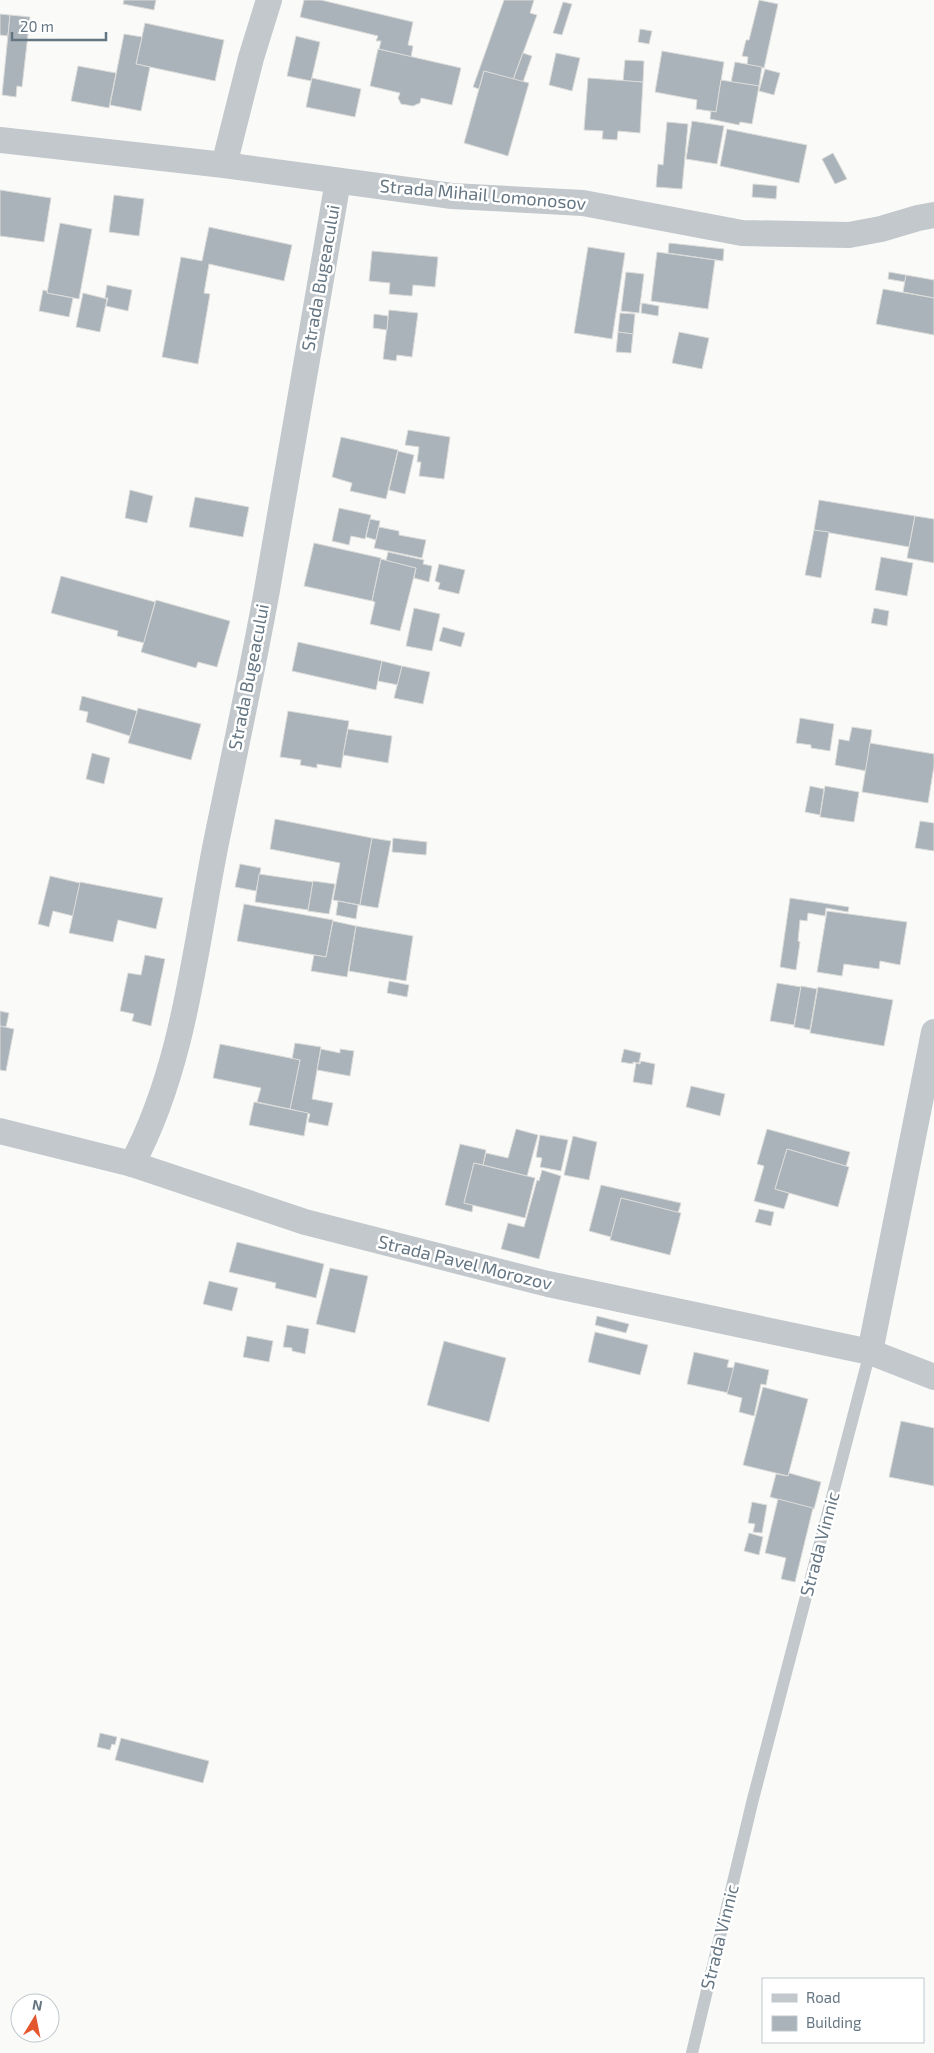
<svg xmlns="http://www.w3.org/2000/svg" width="934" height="2053" viewBox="0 0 934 2053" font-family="'Exo 2',sans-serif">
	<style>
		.building { fill: #aab3b9; stroke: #dcdcda }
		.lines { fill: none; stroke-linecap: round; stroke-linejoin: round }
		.service { stroke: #c3c8cc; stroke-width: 12 }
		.minor { stroke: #c3c8cc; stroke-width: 26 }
		.labels { text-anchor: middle; stroke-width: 5; stroke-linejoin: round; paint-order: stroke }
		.street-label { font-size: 18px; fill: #657683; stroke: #fff }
	</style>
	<rect width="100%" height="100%" fill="#fafaf8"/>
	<g class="building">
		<polygon points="124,0 156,0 154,10 123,4"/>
		<polygon points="304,0 321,0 413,22 408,45 413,46 411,57 379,49 381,41 376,41 378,36 300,17"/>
		<polygon points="504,0 534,0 530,13 537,15 513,80 484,71 479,89 473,87"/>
		<polygon points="759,0 778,4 764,68 747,65 748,57 742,56 746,40 749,40"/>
		<polygon points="563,2 572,4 562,35 553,33"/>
		<polygon points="0,14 10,15 8,36 0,35"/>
		<polygon points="10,15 30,17 22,87 17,86 16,97 2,95"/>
		<polygon points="145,23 224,40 215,81 136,64"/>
		<polygon points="640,29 652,31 649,44 638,42"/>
		<polygon points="124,34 142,37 136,64 150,67 141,111 110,105"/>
		<polygon points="296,36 320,42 311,81 287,76"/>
		<polygon points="378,49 461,68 452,105 421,98 420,103 413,106 401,104 398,98 400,93 370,86"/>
		<polygon points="662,51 724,62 716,112 696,109 697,100 655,92"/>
		<polygon points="523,53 532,56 523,82 513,80"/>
		<polygon points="556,53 580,58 572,91 549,85"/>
		<polygon points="625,60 644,61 643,82 623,81"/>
		<polygon points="735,62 762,67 759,86 731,82"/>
		<polygon points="78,66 116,73 109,108 71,101"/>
		<polygon points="765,69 780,73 774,95 759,91"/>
		<polygon points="484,71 529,83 508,156 464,143"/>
		<polygon points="312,78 361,89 355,117 306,107"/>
		<polygon points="588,78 643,82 640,133 618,131 617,140 602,139 603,131 584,130"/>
		<polygon points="721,80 759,86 752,124 740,122 739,125 710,119 711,111 716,112"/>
		<polygon points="692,121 724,126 717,164 686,159"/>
		<polygon points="667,122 688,124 682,189 656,187 658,164 663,165"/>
		<polygon points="727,129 807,145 799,183 720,166"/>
		<polygon points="833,153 847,179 835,184 822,159"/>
		<polygon points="753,184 777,186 776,199 752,197"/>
		<polygon points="0,190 51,198 44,242 0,236"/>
		<polygon points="114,195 144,199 139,236 109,232"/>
		<polygon points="60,223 92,229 79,299 47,293"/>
		<polygon points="209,227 292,245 284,281 209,264 204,293 210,294 198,364 162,357 181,257 202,261"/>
		<polygon points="669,243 724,249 723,261 668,253"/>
		<polygon points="588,247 625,253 612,339 574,333"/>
		<polygon points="372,251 438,257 435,287 413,285 412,296 389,294 390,283 369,281"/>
		<polygon points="657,252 715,260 708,309 651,301"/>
		<polygon points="626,272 644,274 639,313 621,311"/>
		<polygon points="889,272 906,275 905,282 888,279"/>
		<polygon points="906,275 934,280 934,298 903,292"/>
		<polygon points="107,285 132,290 128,311 106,306 108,298 105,298"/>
		<polygon points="883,289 934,298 934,335 876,324"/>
		<polygon points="43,290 47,291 47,293 73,298 69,317 39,311"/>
		<polygon points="83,293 107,299 100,332 76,327"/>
		<polygon points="642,303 659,306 658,316 641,313"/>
		<polygon points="389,310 418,313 412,357 397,355 396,361 383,359"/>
		<polygon points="620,313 635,314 633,334 618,332"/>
		<polygon points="374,314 388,316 387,330 373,328"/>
		<polygon points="618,332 633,334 631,353 616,352"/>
		<polygon points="679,332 709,338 702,369 672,363"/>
		<polygon points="408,430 450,437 444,479 419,476 421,462 417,462 419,447 405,445"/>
		<polygon points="341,437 398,450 386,499 350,491 352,483 332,477"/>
		<polygon points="398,451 414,455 405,494 389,490"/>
		<polygon points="130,490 153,496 147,523 125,518"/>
		<polygon points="195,497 249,507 243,537 189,527"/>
		<polygon points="819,500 915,516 909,547 814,530"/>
		<polygon points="339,508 371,515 365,539 351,536 349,545 332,541"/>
		<polygon points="915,516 934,519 934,563 907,558"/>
		<polygon points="370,519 380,521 376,540 366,537"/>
		<polygon points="379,527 399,531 399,535 426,540 422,558 374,548"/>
		<polygon points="814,530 829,532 821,578 805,575"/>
		<polygon points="314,543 381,558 372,601 304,586"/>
		<polygon points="388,552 424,560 423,564 432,566 429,582 414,578 416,568 386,561"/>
		<polygon points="881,557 913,563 907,596 875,590"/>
		<polygon points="381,559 416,568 400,631 370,624 375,602 372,601"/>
		<polygon points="439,564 465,570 459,594 438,589 440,583 435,581"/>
		<polygon points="61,576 155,602 144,643 117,636 118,631 51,613"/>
		<polygon points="156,600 230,621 217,667 198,662 196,668 141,652"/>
		<polygon points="414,608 440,614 432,651 406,646"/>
		<polygon points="874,608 889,611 887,626 871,623"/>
		<polygon points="443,627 465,633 461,647 439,641"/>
		<polygon points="298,642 382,661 376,690 292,671"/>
		<polygon points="382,661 402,666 398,685 378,681"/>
		<polygon points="402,666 430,672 423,704 394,698"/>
		<polygon points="82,696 137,711 130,736 86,722 88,712 79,710"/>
		<polygon points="138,708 201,724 191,760 128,743"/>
		<polygon points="288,711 349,721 341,768 317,764 317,768 300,765 301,760 280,757"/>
		<polygon points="800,718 834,724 830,751 811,748 811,745 796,743"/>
		<polygon points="852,727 872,730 866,771 835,765 839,739 849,741"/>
		<polygon points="348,729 392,736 388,763 343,755"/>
		<polygon points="870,743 934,754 934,766 928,803 862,792"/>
		<polygon points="92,753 110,758 104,784 86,779"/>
		<polygon points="810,786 824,789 820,815 805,812"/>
		<polygon points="825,786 859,792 854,822 820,817"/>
		<polygon points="275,819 372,838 360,905 333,900 340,863 270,849"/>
		<polygon points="920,821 934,823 934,851 915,848"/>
		<polygon points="372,838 391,841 378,908 360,905"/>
		<polygon points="393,838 427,842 426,855 392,852"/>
		<polygon points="240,864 261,868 256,891 235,887"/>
		<polygon points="259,874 313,882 308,910 255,902"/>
		<polygon points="50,876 80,883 73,916 53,911 49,927 38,924"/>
		<polygon points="313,881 335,884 329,914 308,911"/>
		<polygon points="80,882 163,898 156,929 118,920 113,942 69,933"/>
		<polygon points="790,898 849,907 848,912 826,908 825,916 808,913 807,921 800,920 798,941 800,942 796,970 780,967"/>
		<polygon points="338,901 358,905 356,919 336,915"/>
		<polygon points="244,904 333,920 326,957 237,941"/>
		<polygon points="827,911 907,922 900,965 880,961 879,969 844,964 842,976 817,972"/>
		<polygon points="333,921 356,926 347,977 311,971 314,955 326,957"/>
		<polygon points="356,926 413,936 406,981 349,971"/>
		<polygon points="145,955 165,959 151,1026 132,1021 134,1014 120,1011 128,973 141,975"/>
		<polygon points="389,981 409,985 407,997 387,993"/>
		<polygon points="777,983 801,987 794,1025 770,1021"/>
		<polygon points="801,986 817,989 810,1030 794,1027"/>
		<polygon points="818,987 893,1000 884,1046 810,1033"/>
		<polygon points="0,1011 9,1013 6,1027 0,1026"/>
		<polygon points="0,1026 14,1029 6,1071 0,1070"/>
		<polygon points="295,1043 321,1047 312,1099 333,1103 328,1126 308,1122 310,1114 290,1109 300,1060 292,1059"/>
		<polygon points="220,1044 300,1060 290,1109 257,1102 261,1088 213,1078"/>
		<polygon points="321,1049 340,1053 340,1049 354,1051 350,1076 317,1070"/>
		<polygon points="624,1049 641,1053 639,1063 633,1062 633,1064 621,1062"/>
		<polygon points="641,1061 655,1064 652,1085 633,1082 636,1063 640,1064"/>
		<polygon points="691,1086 725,1094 720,1116 686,1107"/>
		<polygon points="254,1102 308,1113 304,1136 249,1125"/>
		<polygon points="516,1129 538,1135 527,1176 483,1165 486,1153 508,1158"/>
		<polygon points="767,1129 850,1152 846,1166 787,1149 775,1189 789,1193 784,1209 754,1201 764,1166 757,1164"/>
		<polygon points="540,1135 568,1140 561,1171 540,1167 542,1158 536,1157"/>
		<polygon points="573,1136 597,1142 589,1180 564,1175"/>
		<polygon points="460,1144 486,1150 483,1165 474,1163 464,1203 473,1205 472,1212 445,1205"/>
		<polygon points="787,1149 849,1167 838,1207 775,1189"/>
		<polygon points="474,1163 535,1178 525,1218 464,1203"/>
		<polygon points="542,1170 561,1176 539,1259 501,1249 508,1223 524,1227 537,1180 539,1181"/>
		<polygon points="601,1185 681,1203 678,1213 621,1198 611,1237 589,1231"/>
		<polygon points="621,1198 681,1213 670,1255 610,1240"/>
		<polygon points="759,1209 774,1212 771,1226 755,1222"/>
		<polygon points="237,1242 324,1264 316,1298 275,1288 276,1283 229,1272"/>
		<polygon points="330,1268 368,1276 355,1333 316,1324"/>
		<polygon points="209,1281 238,1288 232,1311 203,1304"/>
		<polygon points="597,1316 629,1324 626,1333 595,1325"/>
		<polygon points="287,1325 309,1329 305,1354 292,1351 292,1348 283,1347"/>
		<polygon points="595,1332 648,1345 640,1375 588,1362"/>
		<polygon points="247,1336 273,1341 269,1362 243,1357"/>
		<polygon points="444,1341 506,1358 489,1422 427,1405"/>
		<polygon points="694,1352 729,1360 727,1367 734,1368 729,1393 687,1384"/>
		<polygon points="735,1362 769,1370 766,1385 761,1384 754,1416 739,1412 742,1398 727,1394"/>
		<polygon points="763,1387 808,1399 788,1476 743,1465"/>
		<polygon points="901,1421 934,1428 934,1486 889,1477"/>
		<polygon points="789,1473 821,1482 814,1509 770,1497 776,1474 788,1476"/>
		<polygon points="778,1499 813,1508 795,1582 781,1579 786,1558 765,1553"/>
		<polygon points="752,1502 767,1505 762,1533 753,1532 755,1524 748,1523"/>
		<polygon points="749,1533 763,1537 759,1555 744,1551"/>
		<polygon points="100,1733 117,1737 115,1745 112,1744 110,1750 97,1747"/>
		<polygon points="121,1738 209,1761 203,1783 115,1760"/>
	</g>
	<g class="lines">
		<polyline class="service" points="692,2053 753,1799 870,1352"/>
		<g class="minor">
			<polyline points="0,140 224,165 452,196 583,203 742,233 849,235 881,229 918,218 934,215"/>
			<polyline points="224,165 251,58 269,0"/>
			<polyline points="0,1131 132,1164 305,1222 548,1284 870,1352 934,1377"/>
			<path d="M132 1164C185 1065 195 946 217 838 234 755 252 673 267 590 291 454 314 317 338 181"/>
			<polyline points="870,1352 934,1032"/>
		</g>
	</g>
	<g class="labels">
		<g class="street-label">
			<text transform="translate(483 195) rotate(5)" y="6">Strada Mihail Lomonosov</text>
			<text transform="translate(321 278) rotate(-80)" y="6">Strada Bugeacului</text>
			<text transform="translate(249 677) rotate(-79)" y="6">Strada Bugeacului</text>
			<text transform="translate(465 1263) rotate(14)" y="6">Strada Pavel Morozov</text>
			<text transform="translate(820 1544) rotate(-75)" y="6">Strada Vinnic</text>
			<text transform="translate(720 1937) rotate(-76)" y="6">Strada Vinnic</text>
		</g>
	</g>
	<rect x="762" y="1978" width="162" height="65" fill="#ffffff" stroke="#c1c8cd"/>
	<rect x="772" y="1994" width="25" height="8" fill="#c3c8cc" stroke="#c1c8cd"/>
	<text x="806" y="2003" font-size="15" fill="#657683">Road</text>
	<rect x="772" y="2016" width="25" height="15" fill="#aab3b9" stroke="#c1c8cd"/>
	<text x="806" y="2028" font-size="15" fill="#657683">Building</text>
	<g transform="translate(35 2018) rotate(10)"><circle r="24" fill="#ffffff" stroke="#c1c8cd"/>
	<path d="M0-4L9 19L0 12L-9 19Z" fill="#e4572e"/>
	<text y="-8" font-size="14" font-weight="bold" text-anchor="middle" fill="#657683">N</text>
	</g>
	<path d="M12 32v8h94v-8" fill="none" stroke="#657683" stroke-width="2.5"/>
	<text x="20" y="32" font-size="15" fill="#657683" stroke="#ffffff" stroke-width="4" paint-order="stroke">20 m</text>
</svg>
